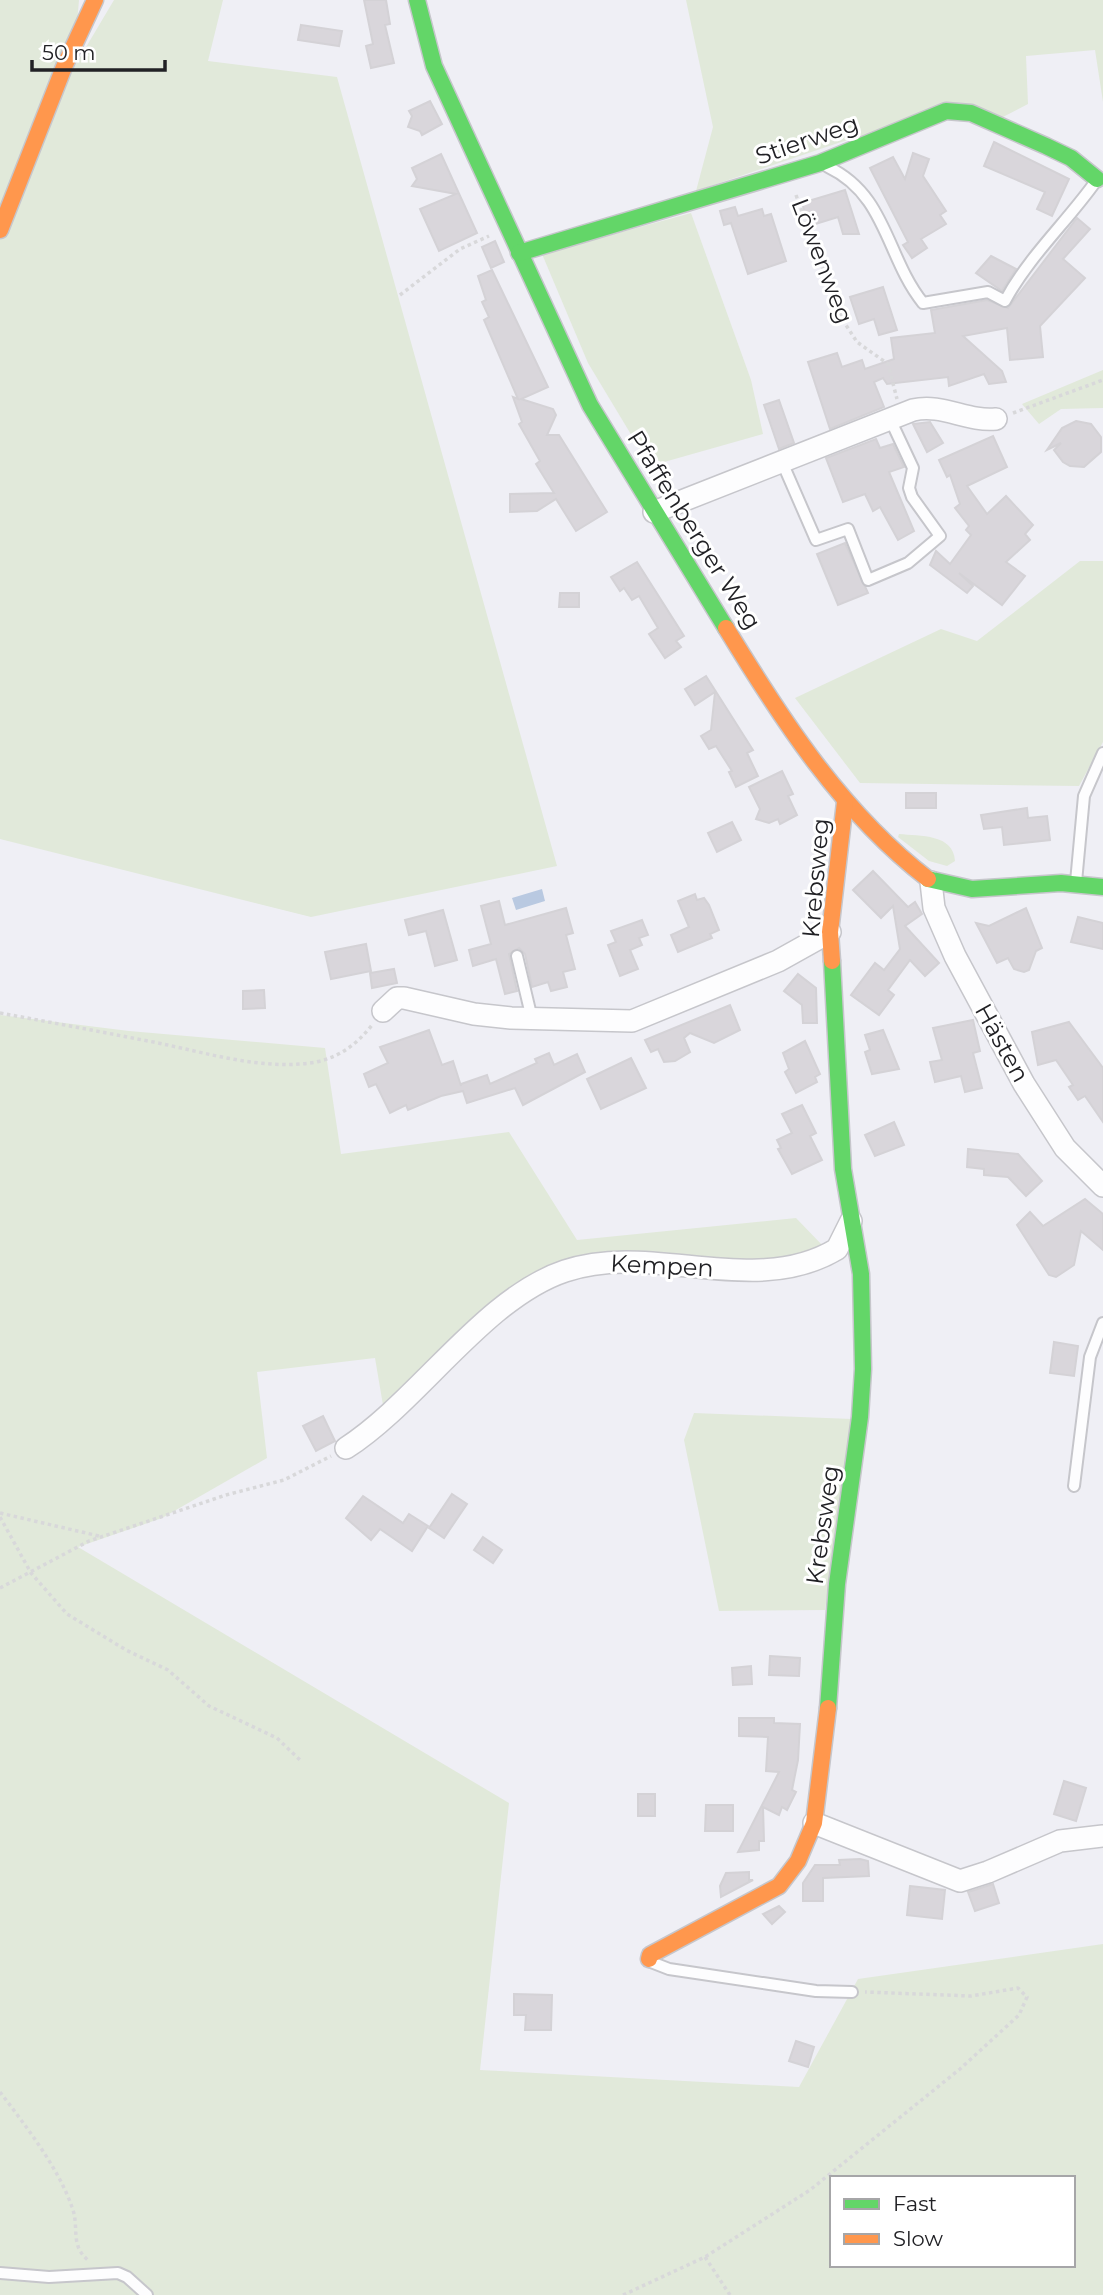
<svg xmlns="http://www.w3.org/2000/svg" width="1103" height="2295" viewBox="0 0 1103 2295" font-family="Montserrat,sans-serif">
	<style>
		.green { fill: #e1e9da; fill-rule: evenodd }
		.water { fill: #b9c9e1 }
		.building { fill: #d9d6db; stroke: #d4d2d6; stroke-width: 2 }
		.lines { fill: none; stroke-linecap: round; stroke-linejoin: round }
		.lane-casing { stroke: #c6c6cb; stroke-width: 14 }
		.street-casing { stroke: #c6c6cb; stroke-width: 24 }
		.fast-casing { stroke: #c6c6cb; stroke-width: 19 }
		.slow-casing { stroke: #c6c6cb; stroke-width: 19 }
		.path { stroke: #d8d8da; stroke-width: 3.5; stroke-dasharray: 3.5 3.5; stroke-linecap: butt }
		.lane { stroke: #fdfdfe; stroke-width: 10 }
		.street { stroke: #fdfdfe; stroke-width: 21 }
		.fast { stroke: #63d668; stroke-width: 16 }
		.slow { stroke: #ff974d; stroke-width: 16 }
		.labels { text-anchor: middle; stroke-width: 6; stroke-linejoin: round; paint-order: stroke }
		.street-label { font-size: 24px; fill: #212125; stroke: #fff }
	</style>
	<rect width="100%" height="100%" fill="#efeff5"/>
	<g class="green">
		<polygon points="0,0 79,0 73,69 114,0 223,0 208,61 337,77 557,866 311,917 0,839"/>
		<polygon points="686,0 1103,0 1103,102 1095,50 1026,56 1028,104 999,119 969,107 841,142 696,191 713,127"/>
		<polygon points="691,213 751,380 763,434 650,466 588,363 542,254"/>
		<polygon points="1103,370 1103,408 1061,409 1039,424 1022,404"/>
		<polygon points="1080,561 1103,561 1103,742 1079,786 860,783 795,698 941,629 977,641"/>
		<path d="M899 834C920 836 954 834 955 861L947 866 929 861 898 837Z"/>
		<path d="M0 1015 129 1031 325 1048 341 1154 509 1132 577 1240 796 1218 825 1248 751 1265 569 1262 384 1411 375 1358 257 1372 267 1458 162 1518 78 1547 509 1803 480 2070 799 2087 858 1979 1103 1944V2295H0ZM832 2178H1073V2265H832Z"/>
		<polygon points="694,1413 852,1419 825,1610 719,1611 684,1440"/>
	</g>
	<polygon class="water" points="542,889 545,901 516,910 512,898"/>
	<g class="building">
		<polygon points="364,0 386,0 390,24 385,25 394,63 371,68 366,46 373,44"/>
		<polygon points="301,25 342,31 339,46 298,40"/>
		<polygon points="430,101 442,124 422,135 420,131 408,127 412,116 409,111"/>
		<polygon points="994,142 1069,179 1052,216 1037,209 1045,192 984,166"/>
		<polygon points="913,153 929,159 923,176 946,211 940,215 946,224 921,239 927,248 912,258 903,245 908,242 870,168 893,157 905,179"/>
		<polygon points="441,154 477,233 439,251 420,209 456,194 412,186 417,179 412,168"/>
		<polygon points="845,190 859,234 843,234 838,217 809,226 802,203"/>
		<polygon points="735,207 738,216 762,209 764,216 771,214 786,261 748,274 731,223 724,225 720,211"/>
		<polygon points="1077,218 1090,229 1063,259 1085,278 1040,326 1043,357 1010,360 1007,328 963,336 1002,371 1006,382 989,384 984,374 949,386 948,377 887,384 883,378 874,382 884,407 830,429 808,362 837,353 842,367 862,360 865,369 894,359 891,338 935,333 931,310 987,300 1008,308"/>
		<polygon points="495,241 504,262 491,268 482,247"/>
		<polygon points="991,256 1016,269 1002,291 976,273"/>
		<polygon points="492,270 548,387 521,399 553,409 556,415 547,435 559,435 607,512 576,531 556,499 537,511 510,512 510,494 554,493 536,464 540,461 519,424 522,422 513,397 518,399 484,320 489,317 482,302 486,300 478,276"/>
		<polygon points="883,287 897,330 879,335 874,319 859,324 850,297"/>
		<polygon points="779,400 794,443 779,449 764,405"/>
		<polygon points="1076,421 1091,424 1101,437 1101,452 1084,467 1070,466 1063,462 1054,450 1061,443 1047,450 1062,428"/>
		<polygon points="930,422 943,443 927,452 913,424"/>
		<polygon points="993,436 1007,467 967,486 987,514 1006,496 1033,525 1025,534 1030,540 1006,562 1025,576 1002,605 959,573 973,586 967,593 930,565 936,551 950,564 971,535 966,530 969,526 955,508 960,504 950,475 947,477 939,460"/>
		<polygon points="876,439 880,448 893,444 904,467 889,472 914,531 898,540 880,507 873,511 865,494 843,502 826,458"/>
		<polygon points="845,543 868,593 838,605 817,554"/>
		<polygon points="637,562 684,636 676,641 681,647 665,658 649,634 658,628 639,596 632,600 624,588 620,591 611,577"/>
		<polygon points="560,593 579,593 579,607 559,607"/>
		<polygon points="706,676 753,750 747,753 758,776 736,787 729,772 732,771 716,746 709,749 701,736 711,730 715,692 695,705 685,689"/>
		<polygon points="782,771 793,794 788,796 797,815 780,824 778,819 769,823 756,819 760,809 749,787"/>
		<rect x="906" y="793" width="30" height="15"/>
		<polygon points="1027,808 1028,818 1047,816 1050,840 1004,845 1002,827 984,829 981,815"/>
		<polygon points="732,822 741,840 717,852 708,833"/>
		<polygon points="873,871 908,907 915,902 922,914 905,926 939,963 925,976 910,960 888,990 894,995 879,1015 851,995 875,963 884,970 900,949 893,906 881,918 853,890"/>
		<polygon points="695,894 697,900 704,898 709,905 719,930 710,934 712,938 678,952 671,935 689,927 678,901"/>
		<polygon points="499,901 505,925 566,908 573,933 566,935 575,969 563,972 567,987 551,991 548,982 532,987 525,954 519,948 509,954 517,991 505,994 496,959 473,966 469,950 491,944 481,906"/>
		<polygon points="1026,908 1042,948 1036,951 1029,970 1024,972 1014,969 1008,958 997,963 976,923 989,926"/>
		<polygon points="443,910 457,960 435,966 426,931 409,935 405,920"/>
		<polygon points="1078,917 1103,923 1103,949 1071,942"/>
		<polygon points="642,920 648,935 639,938 642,945 630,950 638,969 620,976 608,945 616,942 611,931"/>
		<polygon points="366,944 371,971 331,979 325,952"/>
		<polygon points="394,969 397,983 372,988 370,973"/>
		<polygon points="798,974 816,988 817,1023 803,1023 802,1005 784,991"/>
		<polygon points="264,990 265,1008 243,1009 243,991"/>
		<polygon points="730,1005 740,1030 714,1043 690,1033 684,1038 690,1052 675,1061 664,1062 658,1049 651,1052 645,1040"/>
		<polygon points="973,1020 980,1051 973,1053 982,1088 965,1092 961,1076 935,1082 930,1062 942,1060 933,1028"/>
		<polygon points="1069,1022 1103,1068 1103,1122 1085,1096 1078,1100 1069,1087 1073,1085 1056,1060 1038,1065 1032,1032"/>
		<polygon points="429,1030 442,1065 453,1061 461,1086 461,1084 487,1075 490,1084 537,1063 535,1059 549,1053 554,1065 577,1054 585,1072 523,1105 515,1088 467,1103 463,1091 441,1096 408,1110 406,1105 390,1113 376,1084 369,1087 364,1074 388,1063 380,1047"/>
		<polygon points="883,1030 899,1069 872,1074 865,1052 870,1050 865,1035"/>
		<polygon points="805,1041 820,1074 815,1077 817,1082 796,1093 785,1072 789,1069 783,1053"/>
		<polygon points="631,1058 646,1088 601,1109 587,1079"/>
		<polygon points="802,1105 816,1133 810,1136 822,1160 792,1174 778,1149 781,1148 777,1140 792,1133 782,1114"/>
		<polygon points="894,1122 904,1145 875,1156 865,1135"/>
		<polygon points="968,1149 1018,1154 1042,1181 1026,1196 1008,1177 984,1175 984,1169 967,1167"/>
		<polygon points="1085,1199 1103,1214 1103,1250 1081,1231 1074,1265 1056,1277 1049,1275 1017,1225 1030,1212 1043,1226"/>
		<polygon points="1054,1342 1078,1346 1074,1376 1050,1373"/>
		<polygon points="323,1416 335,1441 316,1451 303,1426"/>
		<polygon points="452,1494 467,1504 444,1538 429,1528"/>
		<polygon points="363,1496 403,1523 409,1514 428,1526 412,1551 380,1529 371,1540 346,1518"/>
		<polygon points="483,1537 502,1550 493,1563 474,1550"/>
		<polygon points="770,1656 800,1658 799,1676 769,1675"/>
		<polygon points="751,1666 752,1684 733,1685 732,1668"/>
		<polygon points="739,1718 774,1718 774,1723 800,1724 798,1760 792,1790 796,1792 787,1810 782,1807 779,1815 763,1807 764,1841 759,1841 759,1850 738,1852 779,1772 766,1771 768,1737 739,1736"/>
		<polygon points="1064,1781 1086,1788 1076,1821 1054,1814"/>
		<rect x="638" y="1794" width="17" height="22"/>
		<polygon points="706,1805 733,1805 733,1831 705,1831"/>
		<polygon points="860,1859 868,1861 869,1876 823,1878 823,1901 803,1901 803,1883 815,1865 840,1865 839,1860"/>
		<polygon points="749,1872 749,1880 753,1880 721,1897 720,1886 726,1873"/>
		<polygon points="993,1884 999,1903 975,1911 968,1892"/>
		<polygon points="910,1886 945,1890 942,1919 907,1915"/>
		<polygon points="779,1906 785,1912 772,1924 763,1914"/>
		<polygon points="514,1994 552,1995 551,2030 525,2030 526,2015 514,2015"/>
		<polygon points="796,2041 814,2047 808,2067 789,2061"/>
	</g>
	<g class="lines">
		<defs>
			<g id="lane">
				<path d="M828 167C887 195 886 257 923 303L988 292 1005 301C1029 256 1067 222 1096 181"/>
				<polyline points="782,462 816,540 848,529 868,580 908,563 940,536 912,497 909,488 913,468 890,419"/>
				<polyline points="1076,882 1084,796 1103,753"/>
				<polyline points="517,956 532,1019"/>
				<polyline points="1074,1486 1090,1357 1103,1323"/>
				<polyline points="651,1962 669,1969 816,1991 852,1992"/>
				<polyline points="0,2273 49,2277 118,2273 127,2277 147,2295"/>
			</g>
			<g id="street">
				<path d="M654 512 913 410C942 403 967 422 996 419"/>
				<polyline points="931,882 934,908 955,956 1024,1084 1065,1148 1103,1186"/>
				<polyline points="383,1011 397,998 404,998 474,1014 511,1018 632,1021 778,961 830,932"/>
				<path d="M346 1448C419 1401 484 1298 565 1271 652 1241 754 1299 837 1249L851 1221"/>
				<polyline points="814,1823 960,1881 988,1872 1060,1841 1103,1836"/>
			</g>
			<g id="fast">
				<polyline points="417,0 434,66 590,405 726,628"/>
				<polyline points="519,253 820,163 946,111 971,113 1046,146 1071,158 1097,179"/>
				<polyline points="928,879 972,889 1061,883 1103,887"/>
				<polyline points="828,1708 837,1584 860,1417 863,1369 861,1274 843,1169 832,961"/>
			</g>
			<g id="slow">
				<polyline points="0,230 64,67 95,0"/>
				<path d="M726 628C782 720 842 813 928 879"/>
				<polyline points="832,961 830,932 845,802"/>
				<polyline points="649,1959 650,1955 779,1886 798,1861 814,1823 828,1708"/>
			</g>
		</defs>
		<use href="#lane" class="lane-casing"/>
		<use href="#street" class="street-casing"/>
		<use href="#fast" class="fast-casing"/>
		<use href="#slow" class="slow-casing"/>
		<g class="path">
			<polyline points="796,195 842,319 857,342 888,364 897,399"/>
			<polyline points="400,295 460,249 489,236"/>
			<polyline points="1013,413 1103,380"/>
			<path d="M0 1013C54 1023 108 1033 163 1044 210 1054 267 1071 316 1062 340 1057 357 1044 372 1025"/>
			<polyline points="0,1513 99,1536"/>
			<polyline points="0,1517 31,1573 67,1614 126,1650 168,1670 209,1706 277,1738 300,1760"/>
			<polyline points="0,1588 89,1541 226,1495 284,1480 331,1456"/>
			<path d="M0 2092C25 2125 58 2167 72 2207 80 2228 69 2245 89 2261"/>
			<polyline points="705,2257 730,2295"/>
			<polyline points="623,2295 705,2257 810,2190 960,2069 1019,2015 1027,1997 1018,1988 971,1996 865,1992"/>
		</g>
		<use href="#lane" class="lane"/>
		<use href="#street" class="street"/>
		<use href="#fast" class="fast"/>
		<use href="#slow" class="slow"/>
	</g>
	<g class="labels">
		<g class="street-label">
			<text transform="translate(807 140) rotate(-19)" y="8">Stierweg</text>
			<text transform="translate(822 261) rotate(69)" y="8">Löwenweg</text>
			<text transform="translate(694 530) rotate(58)" y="8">Pfaffenberger Weg</text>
			<text transform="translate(816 878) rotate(-85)" y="8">Krebsweg</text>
			<text transform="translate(1002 1043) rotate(61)" y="8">Hästen</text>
			<text transform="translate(662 1266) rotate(3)" y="8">Kempen</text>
			<text transform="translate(823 1525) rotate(-82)" y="8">Krebsweg</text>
		</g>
	</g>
	<rect x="830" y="2176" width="245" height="91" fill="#ffffff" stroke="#a6a6a8" stroke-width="2"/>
	<rect x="844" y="2199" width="35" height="10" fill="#63d668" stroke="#a6a6a8" stroke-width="2"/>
	<text x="893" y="2211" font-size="21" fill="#212125">Fast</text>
	<rect x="844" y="2234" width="35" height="10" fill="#ff974d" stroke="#a6a6a8" stroke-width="2"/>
	<text x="893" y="2246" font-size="21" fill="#212125">Slow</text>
	<path d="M32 60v10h133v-10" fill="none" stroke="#212125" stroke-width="3.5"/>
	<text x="42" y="60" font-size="21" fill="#212125" stroke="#ffffff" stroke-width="5" paint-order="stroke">50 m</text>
</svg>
